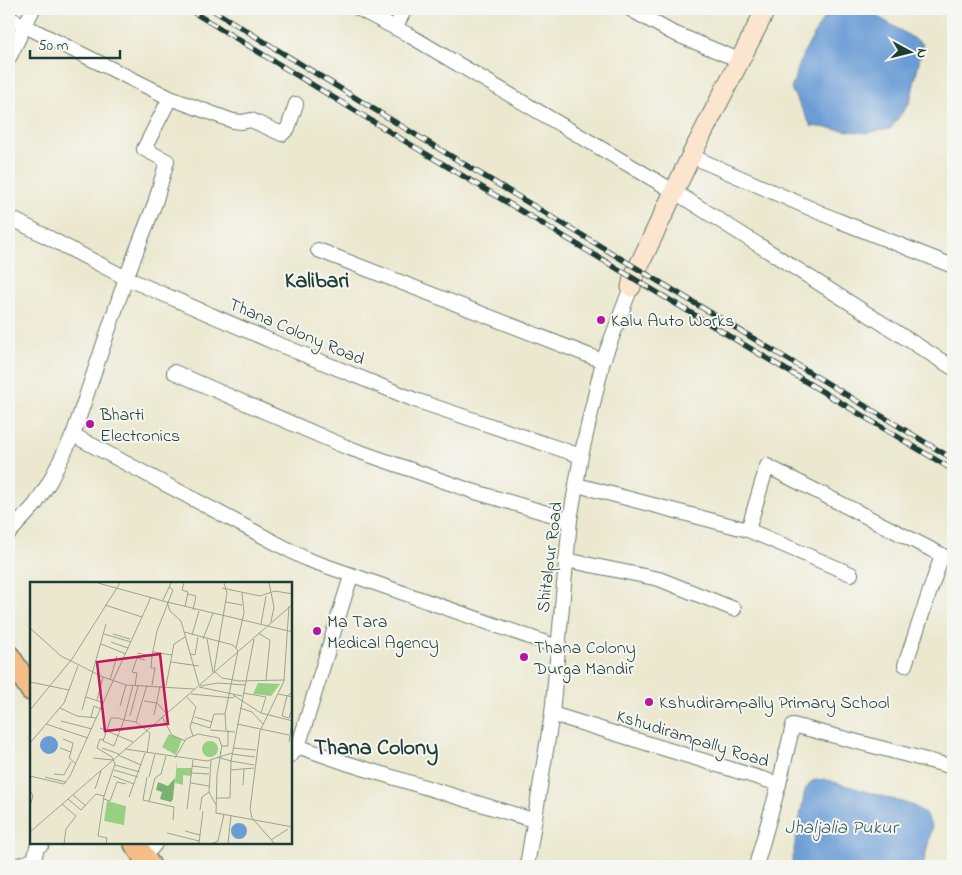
<svg xmlns="http://www.w3.org/2000/svg" width="962" height="875" viewBox="0 0 962 875" font-family="'Indie Flower',sans-serif">
	<style>
		.water { fill: #6a9cd5; stroke: #446c84 }
		.lines { fill: none; stroke-linecap: round; stroke-linejoin: round }
		.street-casing { stroke: #66796a; stroke-width: 16 }
		.secondary-casing { stroke: #66796a; stroke-width: 21 }
		.primary-casing { stroke: #66796a; stroke-width: 24 }
		.street { stroke: #fff; stroke-width: 14 }
		.secondary { stroke: #fbe5cf; stroke-width: 19 }
		.primary { stroke: #f6be87; stroke-width: 21 }
		.rail-casing { stroke: #1f3d34; stroke-width: 5.5 }
		.rail { stroke: #f6f6f2; stroke-width: 4; stroke-dasharray: 11; stroke-linecap: butt }
		.poi-dot { fill: #b5179e; stroke: #f6f6f2; stroke-width: 2 }
		.labels { text-anchor: middle; stroke-width: 4; stroke-linejoin: round; paint-order: stroke }
		.poi-label { font-size: 18px; fill: #1f3d34; stroke: #f6f6f2; text-anchor: start }
		.street-label { font-size: 18px; fill: #1f3d34; stroke: #f6f6f2 }
		.water-label { font-size: 19px; font-style: italic; fill: #365a64; stroke: #f6f6f2 }
		.district-label { font-size: 22px; font-weight: bold; fill: #1f3d34; stroke: #f6f6f2 }
		.inset-road { fill: none; stroke: #99a491; stroke-width: 1 }
		.view { fill: #c2185b; fill-opacity: 0.15; stroke: #c2185b; stroke-width: 2.5 }
		.inset-edge { fill: none; stroke: #1f3d34; stroke-width: 2.5 }
	</style>
	<rect width="100%" height="100%" fill="#f6f6f2"/>
	<filter id="ink" filterUnits="userSpaceOnUse"><feTurbulence type="fractalNoise" baseFrequency=".02" numOctaves="2"/><feDisplacementMap in="SourceGraphic" scale="10" xChannelSelector="R" yChannelSelector="G"/><feConvolveMatrix kernelMatrix="1 2 1 2 8 2 1 2 1" color-interpolation-filters="sRGB"/></filter>
	<filter id="wash" filterUnits="userSpaceOnUse"><feTurbulence type="fractalNoise" baseFrequency=".0096" numOctaves="4" result="noise"/><feDisplacementMap in="SourceGraphic" scale="20" xChannelSelector="R" yChannelSelector="G"/><feGaussianBlur stdDeviation="1.12" result="paint"/><feColorMatrix in="noise" values="0 0 0 0 0 0 0 0 0 0 0 0 0 0 0 0 0 1.4 0 .05"/><feComposite in="paint" operator="in"/></filter>
	<g filter="url(#wash)">
		<rect width="100%" height="100%" fill="#ebe8cf"/>
		<g class="water">
			<polygon points="867,10 923,44 910,102 890,129 867,133 811,126 791,89 803,54 826,14"/>
			<polygon points="824,779 912,805 925,813 932,827 923,866 791,866 805,790 812,781"/>
		</g>
	</g>
	<g filter="url(#ink)">
		<g class="lines">
			<defs>
				<g id="street">
					<polyline points="359,9 407,34 675,192 953,368"/>
					<polyline points="630,9 671,32 739,60"/>
					<polyline points="9,18 170,98 144,149 167,161 155,203 126,278 73,435 50,481 35,505 9,533"/>
					<polyline points="395,28 405,9"/>
					<polyline points="9,58 33,9"/>
					<polyline points="170,98 233,121 242,122 251,120 282,134 288,128 296,104"/>
					<polyline points="691,156 837,220 953,266"/>
					<polyline points="9,217 126,278 278,344 415,400 581,456"/>
					<polyline points="318,250 603,361"/>
					<polyline points="174,372 346,447 472,491 570,520"/>
					<polyline points="73,435 306,559 558,647"/>
					<polyline points="577,485 748,530 767,466 942,555 905,665"/>
					<polyline points="748,530 851,574"/>
					<polyline points="566,560 659,579 734,609"/>
					<polyline points="552,714 779,784 793,725 953,767"/>
					<polyline points="291,744 346,763 533,820"/>
					<polyline points="291,755 298,747 351,576"/>
					<polyline points="144,857 155,844"/>
					<polyline points="16,866 34,860 37,847 42,844"/>
					<polyline points="527,866 552,714 570,520 581,456 603,361 631,287"/>
					<polyline points="756,866 779,784"/>
				</g>
				<polyline id="secondary" points="631,287 633,278 691,156 766,9"/>
				<g id="primary">
					<polyline points="9,656 31,690"/>
					<polyline points="135,844 150,866"/>
				</g>
			</defs>
			<use href="#street" class="street-casing"/>
			<use href="#secondary" class="secondary-casing"/>
			<use href="#primary" class="primary-casing"/>
			<use href="#street" class="street"/>
			<use href="#secondary" class="secondary"/>
			<use href="#primary" class="primary"/>
			<defs>
				<g id="rail">
					<polyline points="188,9 408,143 953,470"/>
					<polyline points="211,9 416,135 953,459"/>
				</g>
			</defs>
			<use href="#rail" class="rail-casing"/>
			<use href="#rail" class="rail"/>
		</g>
	</g>
	<g class="poi-dot">
		<circle cx="601" cy="320" r="5"/>
		<circle cx="90" cy="424" r="5"/>
		<circle cx="317" cy="631" r="5"/>
		<circle cx="524" cy="657" r="5"/>
		<circle cx="649" cy="702" r="5"/>
	</g>
	<g class="labels">
		<g class="poi-label">
			<text x="611" y="326">Kalu Auto Works</text>
			<text x="100" y="420">Bharti<tspan x="100" dy="21">Electronics</tspan></text>
			<text x="327" y="627">Ma Tara<tspan x="327" dy="21">Medical Agency</tspan></text>
			<text x="534" y="653">Thana Colony<tspan x="534" dy="21">Durga Mandir</tspan></text>
			<text x="659" y="708">Kshudirampally Primary School</text>
		</g>
		<g class="street-label">
			<text transform="translate(297 331) rotate(23)" y="6">Thana Colony Road</text>
			<text transform="translate(549 557) rotate(-83)" y="6">Shitalpur Road</text>
			<text transform="translate(693 738) rotate(17)" y="6">Kshudirampally Road</text>
		</g>
		<g class="water-label">
			<text x="841" y="833">Jhaljalia Pukur</text>
		</g>
		<g class="district-label">
			<text x="317" y="287">Kalibari</text>
			<text x="376" y="754">Thana Colony</text>
		</g>
	</g>
	<g transform="translate(30 582)">
		<rect width="262" height="262" fill="#ebe8cf"/>
		<path d="M228 101H230L250 102 241 114 223 112ZM139 152 152 157 146 173 132 165ZM172 167a8 8 0 1 1 16 0a8 8 0 1 1-16 0ZM147 179V186H162L161 194 153 193V203L145 201ZM77 219 96 224 94 243 74 239Z" fill="#97d083"/>
		<path d="M145 196 143 217 141 220 130 217 132 210 126 208 128 200 138 204Z" fill="#79b271"/>
		<path d="M10 163a9 9 0 1 1 18 0a9 9 0 1 1-18 0ZM201 249a8 8 0 1 1 16 0a8 8 0 1 1-16 0Z" fill="#6a9cd5"/>
		<path class="inset-road" d="M68 1 137 20 140 29 151 39 169 103M154 1 152 8 158 10 155 25M194 1 197 11 184 89 192 96 209 99 254 98M239 1 244 25 241 40M192 6 230 14 245 9 263 12M158 12 166 14 163 28M133 18 141 1M137 20 263 50M196 20 212 23M75 23 112 35M231 42 236 14M0 46 31 74 73 95 96 103 164 107M154 50 203 63 208 69 195 132M228 51 240 58 236 98M74 52 101 60M83 52 100 57M162 53 169 29M173 57 183 31M177 57 183 91M81 60 98 66M71 62 96 72M206 66 214 31 212 11M123 70 142 73M107 71 122 74M160 72 165 73 168 55M141 80 169 84M80 98 87 74M0 100 39 108M103 103 94 138 84 164 73 159 81 136H88L94 138 106 140 120 151 117 171M105 103 107 91 102 90 107 76 115 78M122 103 125 86H121L122 74 127 49 143 8 139 5M136 104 144 62 155 55M170 104 188 101 215 103M169 105 212 114M263 110 257 114 252 134 259 136 263 124M213 111 236 115 231 131 263 139M161 112 203 116 205 114M248 112 263 115M203 113 231 131M156 114 166 125 160 145 163 154M56 115 74 121M67 118 73 95M114 119 127 121 136 131M90 124 96 103M30 126 47 134 67 136M210 126 222 130 233 142M0 128 42 77 90 1M52 128 76 42M124 133 130 104M100 134 108 104M61 135 64 124 71 127M132 135 142 153 155 159M165 135 182 140M31 139 62 147M106 140 117 103M161 140 180 146M16 142 58 156M207 142 259 153M70 146 103 160M180 146 184 132H195L196 148M180 148 205 150M33 157 43 161 41 170M73 158 70 157 67 166 82 175 85 182 74 214 68 254 77 256 76 262M259 160 262 139M0 161 34 121 48 84M192 164H198V148M30 166 41 170 39 176 46 182M72 166 89 172M203 166 226 168M95 167 177 179 202 171M191 170 187 193 186 231 263 245M202 172 225 175M88 173 111 183M187 175 201 179 224 57M63 176 83 178M145 176 156 157 168 152 189 156 192 165 190 172M181 178 179 210 186 223M85 183 110 190M162 184 179 186M84 188 108 195M201 188 224 186M162 191 179 192M24 192 34 193 41 180M0 194 34 202 40 194 121 15M83 194 104 202M15 195 36 200M117 195 113 218 144 225 143 238M119 195 125 172M125 196 131 192 136 174M161 201 179 204M213 203 214 187M65 207 71 189M0 208 3 214 0 224M43 213 56 224M99 215 115 171M186 216H200L201 179 224 183M38 217 51 228 66 212 74 214M74 217 80 219 87 200 96 202M119 220 125 196M32 222 46 234 36 247 34 262M157 227 163 178M170 228 172 215 179 210M155 249 170 253M0 250 263 22M137 251 169 259M241 258 258 247M169 261 173 229M181 262 188 259 194 232M198 262 201 233M245 262 222 236 220 227 230 149 254 99 259 24"/>
		<path class="view" d="M130 72 138 142 75 149 67 80Z"/>
		<rect width="262" height="262" class="inset-edge"/>
	</g>
	<rect width="962" height="875" fill="none" stroke="#f6f6f2" stroke-width="30"/>
	<g transform="translate(910 52) rotate(97)" stroke="#f6f6f2" stroke-width="4" paint-order="stroke">
	<path d="M0-4L9 19L0 12L-9 19Z" fill="#1f3d34"/>
	<text y="-8" font-size="14" font-weight="bold" text-anchor="middle" fill="#1f3d34">N</text>
	</g>
	<path d="M30 50v8h90v-8" fill="none" stroke="#1f3d34" stroke-width="2.5"/>
	<text x="38" y="50" font-size="15" fill="#1f3d34" stroke="#f6f6f2" stroke-width="4" paint-order="stroke">50 m</text>
</svg>
